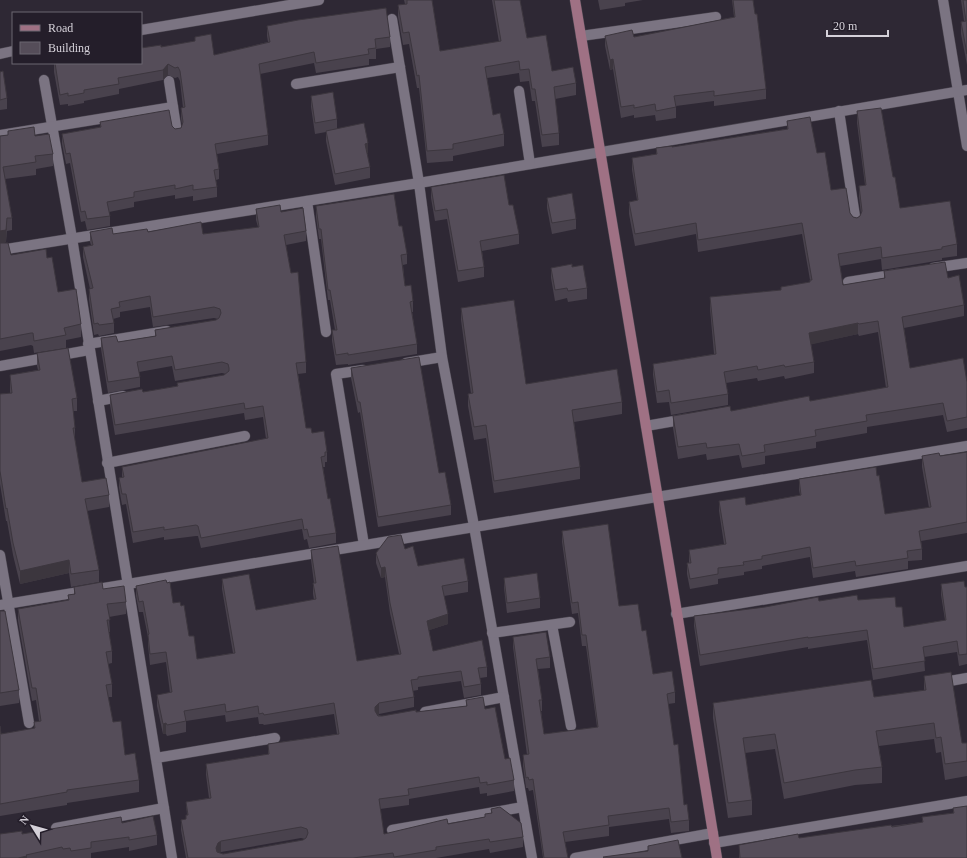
<svg xmlns="http://www.w3.org/2000/svg" width="967" height="858" viewBox="0 0 967 858" font-family="Georgia,serif">
	<style>
		.lines { fill: none; stroke-linecap: round; stroke-linejoin: round }
		.lane-casing { stroke: #4b4650; stroke-width: 11 }
		.street-casing { stroke: #4b4650; stroke-width: 11 }
		.secondary-casing { stroke: #4b4650; stroke-width: 11 }
		.lane { stroke: #7b7482; stroke-width: 10 }
		.street { stroke: #7b7482; stroke-width: 10 }
		.secondary { stroke: #9f7184; stroke-width: 10 }
		.wall { fill: #49424d; fill-rule: evenodd }
		.shaded-wall { fill: #3c363e }
		.building { fill: #554d59; stroke: #3c363e; fill-rule: evenodd }
	</style>
	<rect width="100%" height="100%" fill="#2e2834"/>
	<g class="lines">
		<defs>
			<g id="lane">
				<polyline points="141,30 319,0"/>
				<polyline points="0,54 13,51"/>
			</g>
			<g id="street">
				<polyline points="943,0 967,146"/>
				<polyline points="392,19 419,183 967,90"/>
				<polyline points="581,36 716,17"/>
				<polyline points="44,80 72,238 172,858"/>
				<polyline points="169,81 177,133"/>
				<polyline points="296,84 400,67"/>
				<polyline points="519,91 530,164"/>
				<polyline points="839,111 856,223"/>
				<polyline points="0,135 173,107"/>
				<polyline points="307,201 326,332"/>
				<polyline points="0,250 419,183 442,357 474,526 532,858"/>
				<polyline points="933,268 967,263"/>
				<polyline points="848,282 898,274"/>
				<polyline points="88,344 167,331"/>
				<polyline points="406,363 442,357"/>
				<polyline points="0,366 89,350"/>
				<polyline points="363,370 336,374 364,545"/>
				<polyline points="98,401 123,396"/>
				<polyline points="646,426 686,419"/>
				<polyline points="107,463 245,436"/>
				<polyline points="0,555 29,723"/>
				<polyline points="0,605 967,446"/>
				<polyline points="676,614 967,566"/>
				<polyline points="552,625 571,726"/>
				<polyline points="492,633 570,622"/>
				<polyline points="939,683 967,678"/>
				<polyline points="425,712 504,697"/>
				<polyline points="156,758 275,738"/>
				<polyline points="56,828 164,808"/>
				<polyline points="392,830 523,807"/>
				<polyline points="714,843 967,801"/>
				<polyline points="575,858 713,833"/>
			</g>
			<path id="secondary" d="M575 0C625 286 670 572 717 858"/>
		</defs>
		<use href="#lane" class="lane-casing"/>
		<use href="#street" class="street-casing"/>
		<use href="#secondary" class="secondary-casing"/>
		<use href="#lane" class="lane"/>
		<use href="#street" class="street"/>
		<use href="#secondary" class="secondary"/>
	</g>
	<g class="wall">
		<polygon points="404,0 432,0 440,51 499,42 492,0 520,0 527,38 552,71 576,83 576,95 555,99 559,133 559,145 542,147 535,101 532,101 529,81 520,82 519,73 487,78 493,115 504,134 504,146 453,156 453,161 427,163 419,88 417,88 409,44 403,45 398,17 398,5 405,4"/>
		<polygon points="598,0 643,0 625,3 625,6 600,10"/>
		<polygon points="732,0 753,0 766,89 766,99 714,106 714,101 676,106 676,118 656,121 655,115 634,118 634,115 621,118 613,69 610,70 605,46 605,36 634,37 734,17"/>
		<polygon points="961,0 967,0 967,65 961,34 961,22 964,21"/>
		<polygon points="267,26 390,37 390,47 376,49 376,59 369,59 369,65 316,73 314,63 260,74 268,135 268,145 217,154 219,169 219,179 216,180 217,187 217,197 193,201 193,196 175,199 175,195 134,202 134,207 109,212 110,216 110,226 87,230 85,221 81,222 70,163 66,164 62,144 62,134 100,127 100,122 172,126 175,129 181,128 182,125 181,118 181,108 183,108 180,81 178,77 175,78 168,75 163,80 119,89 119,94 84,101 84,103 68,106 68,104 60,105 54,72 54,63 161,47 195,41 195,37 214,55 268,42 267,36"/>
		<polygon points="0,72 7,98 7,109 0,110"/>
		<polygon points="311,96 337,119 337,129 368,153 367,153 370,167 370,178 335,185 326,141 326,132 315,134 311,107"/>
		<polygon points="857,111 893,177 900,208 957,244 957,256 942,258 942,260 882,270 881,259 840,266 843,285 884,278 884,271 948,278 964,305 964,316 904,328 910,368 967,382 967,428 947,432 943,415 867,427 867,433 816,442 816,448 765,456 765,464 742,468 739,455 707,460 706,454 678,459 673,428 673,416 731,411 810,401 886,388 878,332 859,336 858,334 811,344 814,362 814,373 785,379 784,376 758,381 757,378 726,383 728,394 728,405 671,415 669,402 657,403 653,375 653,364 714,354 710,309 710,297 781,290 781,287 810,282 810,280 802,234 698,252 696,234 635,246 629,214 629,202 637,200 632,170 632,158 656,154 656,148 672,147 787,129 787,121 817,153 831,190 853,217 857,218 860,216 861,214 859,197 859,186 865,185 857,123"/>
		<polygon points="8,131 35,136 53,154 53,166 36,169 36,175 5,179 12,218 12,230 7,231 6,242 3,243 11,255 47,258 58,292 81,324 81,337 66,340 66,348 34,353 33,346 31,345 0,351 0,136 8,135"/>
		<polygon points="431,187 509,205 519,234 519,244 482,251 484,267 484,277 458,282 447,219 435,221 431,198"/>
		<polygon points="547,198 576,219 576,229 552,234 547,208"/>
		<polygon points="316,206 399,226 407,254 407,264 403,265 405,286 413,301 413,312 412,312 417,344 417,354 348,365 348,364 336,365 332,341 332,330 335,330 330,300 328,300 321,239 319,239 316,217"/>
		<polygon points="256,209 281,212 306,231 306,241 286,245 306,362 306,373 298,374 306,428 312,433 327,452 327,462 325,462 325,467 323,467 328,499 336,533 336,543 309,548 307,539 304,540 302,529 201,548 198,536 196,536 164,540 164,537 133,543 126,504 122,505 119,488 119,478 122,477 122,467 266,439 263,417 245,420 244,413 115,435 110,405 110,395 143,392 177,386 177,383 224,375 226,374 222,373 175,381 172,366 139,372 140,377 140,387 108,393 101,349 101,338 118,342 155,336 155,330 216,320 218,319 214,318 153,327 150,307 120,312 120,317 113,319 114,323 114,333 99,336 98,334 94,335 89,300 89,289 90,289 83,257 83,247 91,245 90,242 90,232 113,234 148,232 203,234 258,227 256,220"/>
		<polygon points="572,267 587,288 587,299 568,302 567,298 555,301 551,278 551,268"/>
		<polygon points="461,308 526,384 622,402 622,414 574,422 580,467 580,479 494,493 486,438 474,440 468,406 468,394 471,394 461,320"/>
		<polygon points="37,353 77,398 77,411 73,411 75,428 75,440 82,482 109,495 109,507 87,511 99,570 99,582 71,587 69,573 20,584 13,555 7,521 6,521 0,484 0,394 10,393 10,375 38,370 37,366"/>
		<polygon points="351,368 439,473 451,505 451,515 378,527 360,412 358,413 351,378"/>
		<polygon points="967,452 967,533 921,541 922,549 922,560 908,561 908,569 856,577 855,571 813,578 810,557 762,566 762,569 744,572 744,575 718,579 718,584 690,589 687,574 687,563 689,563 689,550 724,544 719,511 719,501 746,505 800,495 799,490 799,479 877,476 885,514 929,508 922,467 922,456 940,456"/>
		<polygon points="562,531 619,606 642,631 653,674 675,692 675,703 668,704 674,745 684,805 689,820 689,831 671,833 669,819 609,827 609,836 565,842 568,858 543,858 533,790 529,791 528,788 526,788 523,766 523,755 527,755 513,647 513,637 550,657 550,668 538,669 542,700 542,711 541,711 544,734 597,727 586,646 582,646 578,613 572,614 562,542"/>
		<path d="M405 549 418 566 468 581V592L444 596 448 624 429 630 433 651 487 667V677L480 678 481 684V695L464 698 461 681 418 687V690L412 691 414 697V707L379 714 378 715 382 716 466 706V700L485 709 514 780V791L487 796V793L480 794 479 787 409 799V805L380 809 384 834 485 817 491 813V809L523 837V847L490 853 489 849 436 858H186L181 830V820L186 819V815H187L186 802 209 798 206 775V764L268 754V744L337 734 334 714 264 725 263 724H259L258 717 226 722 225 715 186 721V732L167 736 166 734H163L157 706V695L170 693 166 662 150 665 148 645V637L143 612H139L136 596V586L167 583 173 603 189 636 197 659 233 653 222 589V579L256 610 314 600 313 594V583H314L311 560V550L357 661 399 654 390 613 385 577 381 578 376 563V553ZM301 838 305 839 303 840 223 854 219 853 221 852Z"/>
		<polygon points="504,578 540,598 540,608 507,613 504,588"/>
		<polygon points="941,584 965,587 967,587 967,664 959,666 957,652 924,657 925,671 873,680 867,640 808,649 808,647 700,666 694,626 694,616 819,601 858,600 896,607 904,627 945,620 941,595"/>
		<polygon points="74,587 103,589 126,602 126,614 109,617 110,632 109,632 112,651 112,663 108,664 112,684 112,697 108,697 113,722 125,755 139,780 139,792 67,803 67,805 0,816 0,726 1,734 34,728 34,722 39,721 36,700 32,701 18,621 18,609 68,600 68,595 74,594"/>
		<polygon points="0,611 19,690 19,703 0,706"/>
		<polygon points="924,676 962,743 967,743 967,776 945,780 941,752 936,753 934,739 879,746 882,767 882,783 855,785 784,799 775,749 745,753 752,800 752,815 728,818 713,718 713,703 874,697 924,690"/>
		<polygon points="953,808 967,858 739,858 739,845 799,838 922,822 922,817 953,813"/>
		<polygon points="122,823 157,835 157,845 129,851 129,847 91,853 91,858 0,858 22,834"/>
	</g>
	<g class="shaded-wall">
		<polygon points="613,59 613,69 610,70 610,60"/>
		<polygon points="168,64 168,75 163,80 163,70"/>
		<polygon points="368,143 368,153 365,154 365,144"/>
		<polygon points="7,218 6,242 0,244 0,231"/>
		<polygon points="858,323 858,334 809,345 809,333"/>
		<polygon points="69,560 69,573 20,584 20,571"/>
		<polygon points="385,567 385,577 381,578 381,568"/>
		<polygon points="448,614 448,624 427,631 427,621"/>
		<polygon points="379,703 379,714 375,717 375,722 375,707"/>
		<polygon points="166,723 166,734 163,734 163,724"/>
		<polygon points="221,841 221,852 218,853 216,848 218,843"/>
		<polygon points="27,856 27,858 18,858"/>
	</g>
	<g class="building">
		<polygon points="407,0 432,0 440,51 501,41 494,0 520,0 527,38 546,35 552,71 573,67 576,83 554,87 559,133 542,135 535,89 532,89 529,69 520,70 519,61 485,67 493,115 500,113 504,134 453,144 453,149 427,151 419,75 417,76 409,32 403,33 398,5 407,4"/>
		<polygon points="733,0 753,0 755,14 757,14 766,89 714,96 714,91 674,96 676,107 656,111 655,104 634,108 634,105 621,107 613,59 610,60 605,36 632,30 634,37 735,17"/>
		<polygon points="963,0 967,0 967,54 961,22 966,21"/>
		<polygon points="386,8 390,37 375,39 376,48 368,49 369,54 316,63 314,52 259,64 268,135 215,144 219,169 214,170 217,187 193,190 193,185 175,189 175,185 134,192 134,197 107,202 110,216 87,219 85,211 81,212 70,153 66,154 62,134 101,127 100,122 169,110 172,126 175,129 181,128 183,122 181,108 185,107 180,71 178,67 175,68 168,64 163,70 118,78 119,84 84,90 84,93 68,96 68,93 60,95 55,63 141,63 141,48 161,45 161,47 195,41 195,37 211,34 214,55 270,42 267,26 298,20"/>
		<polygon points="3,71 7,98 0,100 0,72"/>
		<polygon points="333,92 337,119 315,123 311,96"/>
		<polygon points="881,108 893,177 895,177 900,208 950,201 957,244 942,247 942,249 882,258 881,247 838,254 843,285 885,278 884,271 945,262 948,278 959,275 964,305 902,317 910,368 963,358 967,382 967,417 947,421 943,403 866,415 867,421 815,430 816,436 764,445 765,452 742,456 739,444 707,448 706,443 678,447 673,416 730,406 731,411 809,396 810,401 888,387 878,321 859,324 858,323 809,333 814,362 785,367 784,365 758,370 757,366 724,372 728,394 671,403 669,390 657,392 653,364 716,354 710,297 781,290 781,287 810,282 810,280 812,280 802,223 698,240 696,223 635,234 629,202 638,200 632,158 657,154 656,148 672,146 672,147 788,129 787,121 810,117 817,153 825,152 831,190 846,188 850,213 853,217 857,218 860,216 862,211 859,186 866,185 857,111"/>
		<polygon points="364,123 368,143 365,144 370,167 335,174 326,131"/>
		<polygon points="34,127 35,136 49,134 53,154 35,156 36,162 3,167 12,218 7,218 6,230 0,231 0,136 8,135 8,131"/>
		<polygon points="504,175 509,205 513,205 519,234 480,241 484,267 458,271 447,209 435,211 431,187"/>
		<polygon points="572,193 576,219 552,223 547,198"/>
		<polygon points="394,194 399,226 402,226 407,254 401,255 405,286 411,285 413,301 410,302 417,344 348,355 348,353 336,355 332,330 337,330 330,290 328,290 321,229 319,229 316,206"/>
		<polygon points="280,205 281,212 303,208 306,231 284,235 291,273 298,272 306,362 296,363 306,428 311,428 312,433 324,431 327,452 325,452 325,456 321,457 328,499 330,498 336,533 309,537 307,529 304,530 302,519 201,538 198,526 196,525 164,530 164,527 133,532 126,494 122,494 119,478 124,477 122,467 268,438 263,406 245,409 244,403 115,425 110,395 142,389 143,392 178,386 177,383 224,375 229,371 229,368 228,364 222,362 175,370 172,356 137,362 140,377 108,382 101,338 116,336 118,342 156,336 155,330 216,320 219,318 221,313 220,309 214,307 153,317 150,296 119,302 120,307 111,309 114,323 99,325 98,323 94,324 89,289 93,288 83,247 93,245 90,232 112,228 113,234 147,229 148,232 201,222 203,234 259,227 256,209"/>
		<polygon points="0,243 8,243 11,255 46,249 47,258 52,257 58,292 76,289 81,324 64,328 66,335 34,341 33,333 31,333 0,339"/>
		<polygon points="572,264 572,267 583,265 587,288 568,291 567,288 555,290 551,268"/>
		<polygon points="514,300 526,384 617,369 622,402 572,410 580,467 494,481 486,425 474,427 468,394 473,393 461,308"/>
		<polygon points="68,348 77,398 72,399 75,428 73,428 82,482 106,478 109,495 85,499 99,570 71,574 69,560 20,571 13,543 7,508 6,509 0,471 0,394 12,393 10,375 40,370 37,353"/>
		<polygon points="419,357 439,473 445,472 451,505 378,517 360,402 358,402 351,368"/>
		<polygon points="967,452 967,522 919,531 922,549 907,551 908,558 856,566 855,561 813,568 810,547 762,556 762,559 743,562 744,565 718,568 718,574 690,579 687,563 691,563 689,550 726,544 719,501 745,497 746,505 801,495 799,479 876,467 877,476 879,475 885,514 931,507 922,456 939,453 940,456"/>
		<polygon points="608,524 619,606 638,604 642,631 646,630 653,674 672,671 675,692 667,694 674,745 678,744 684,805 687,804 689,820 671,822 669,808 608,816 609,825 563,832 568,858 544,858 533,779 529,780 528,777 526,778 523,755 529,754 513,637 546,632 550,657 536,659 542,700 539,700 544,734 598,727 586,635 582,635 578,602 572,603 562,531"/>
		<path d="M401 535 405 549 413 546 418 566 464 558 468 581 442 586 448 614 427 621 433 651 482 640 487 667 478 668 481 684 464 687 461 671 418 677V679L411 680 414 697 379 703 375 707V711L378 716H382L416 710V712L467 706 466 700 483 697 485 709 495 707 505 759 510 758 514 780 487 785V782L480 783 479 777 408 789 409 795 379 799 384 834 447 819 448 824 485 817V814L492 813 491 809 500 807 521 823 523 837 490 842 489 839 436 847V850L394 857 393 853 353 858H188L181 820 186 819V815H188L186 802 211 798 206 764 269 754 268 744 339 734 334 703 264 715 263 713 259 714 258 706 226 712 225 704 184 711 186 721 167 725 166 723 163 724 157 695 172 692 166 652 150 654 148 635 149 634 143 601 139 602 136 586 166 580 167 583 170 582 173 603 180 602 181 606 184 605 189 636H194L197 659 235 653 222 579 249 574 256 610 316 599 313 583H316L311 550 338 546 357 661 401 654 390 603 385 567 381 568 376 553 388 537ZM301 827 307 829 308 833 306 838 303 840 223 854 217 852 216 848 218 843 221 841Z"/>
		<polygon points="537,573 540,598 507,603 504,578"/>
		<polygon points="964,581 965,587 967,587 967,654 959,655 957,641 923,647 925,661 873,669 867,630 808,638 808,637 700,655 694,616 765,607 818,597 819,601 857,595 858,600 895,597 896,607 902,607 904,627 946,620 941,584"/>
		<polygon points="102,582 103,589 124,586 126,602 107,604 110,620 107,620 112,651 106,652 112,684 106,685 113,722 121,721 125,755 135,753 139,780 67,790 67,792 0,804 0,726 1,734 35,728 34,722 41,721 36,688 32,688 18,609 69,600 68,595 75,594 74,587"/>
		<polygon points="0,611 5,611 19,690 0,693"/>
		<polygon points="951,672 962,743 967,743 967,761 945,764 941,737 936,738 934,723 876,731 882,767 855,770 784,783 775,734 743,738 752,800 728,803 713,703 871,680 874,697 926,690 924,676"/>
		<polygon points="967,806 967,858 740,858 739,845 798,834 799,838 891,825 892,827 923,822 922,817 954,813 953,808"/>
		<polygon points="153,816 157,835 129,840 129,837 91,842 91,848 71,851 70,848 63,849 62,847 26,855 27,856 18,858 0,858 0,834 22,831 22,834 121,817 122,823"/>
		<polygon points="678,840 682,858 604,858 603,857 648,851 648,846"/>
	</g>
	<rect x="12" y="12" width="130" height="52" fill="#241e2a" stroke="#6b6670"/>
	<rect x="20" y="25" width="20" height="6" fill="#9f7184" stroke="#6b6670"/>
	<text x="48" y="32" font-size="12" fill="#d5d1d9">Road</text>
	<rect x="20" y="42" width="20" height="12" fill="#554d59" stroke="#6b6670"/>
	<text x="48" y="52" font-size="12" fill="#d5d1d9">Building</text>
	<g transform="translate(32 826) rotate(307)" stroke="#241e2a" stroke-width="3" paint-order="stroke">
	<path d="M0-3L7 15L0 10L-7 15Z" fill="#d5d1d9"/>
	<text y="-6" font-size="11" font-weight="bold" text-anchor="middle" fill="#d5d1d9">N</text>
	</g>
	<path d="M827 30v6h61v-6" fill="none" stroke="#d5d1d9" stroke-width="2"/>
	<text x="833" y="30" font-size="12" fill="#d5d1d9" stroke="#241e2a" stroke-width="3" paint-order="stroke">20 m</text>
</svg>
